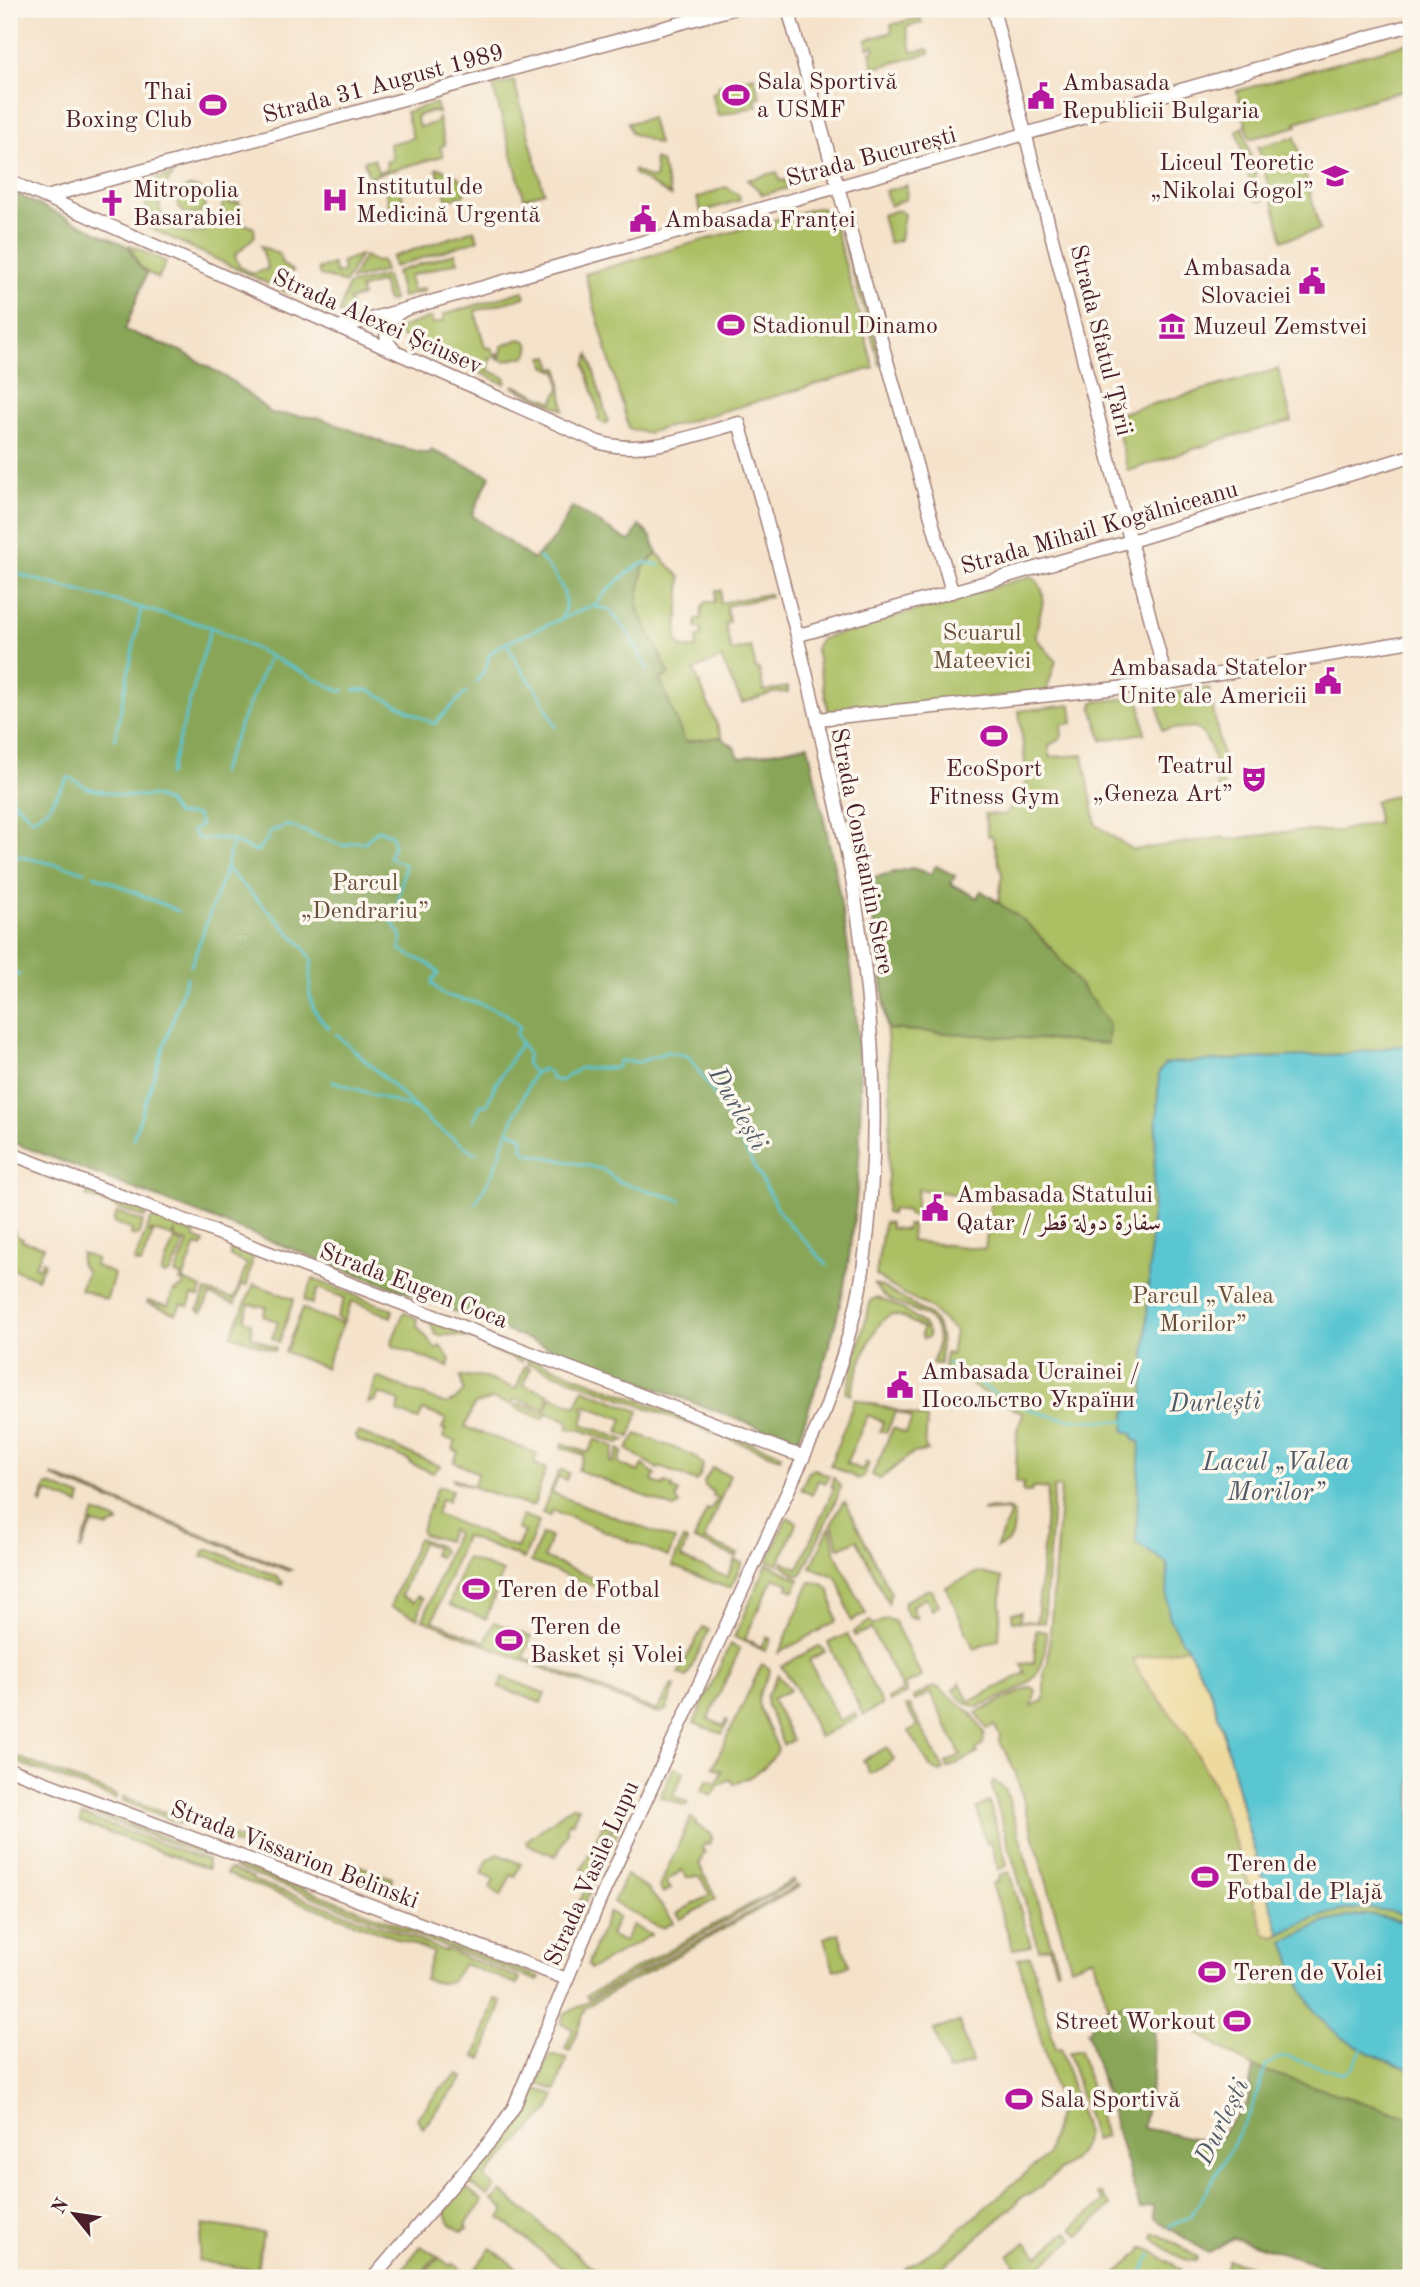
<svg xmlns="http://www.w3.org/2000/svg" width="1420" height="2287" viewBox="0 0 1420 2287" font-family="'Old Standard TT',Amiri,serif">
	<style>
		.green { fill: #acbf63; stroke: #7b6f47; stroke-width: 2 }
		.forest { fill: #89a659; stroke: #6a6242; stroke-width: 2 }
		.sand { fill: #eeda9e; stroke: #9c7c64; stroke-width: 2 }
		.water { fill: #5ac6d2; stroke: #52727e; stroke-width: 2 }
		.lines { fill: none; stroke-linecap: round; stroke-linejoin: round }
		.stream { stroke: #5ac6d2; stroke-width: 2.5 }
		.secondary-casing { stroke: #a0807a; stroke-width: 15 }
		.primary-casing { stroke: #a0807a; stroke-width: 15 }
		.secondary { stroke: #fff; stroke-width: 12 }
		.primary { stroke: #fff; stroke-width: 12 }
		.labels { text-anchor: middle; stroke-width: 7; stroke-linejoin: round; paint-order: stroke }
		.poi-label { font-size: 24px; fill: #4a1f2b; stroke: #fbf7ec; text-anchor: start }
		.street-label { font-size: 24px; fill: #4a1f2b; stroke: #fbf7ec }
		.park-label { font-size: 24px; fill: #674f3c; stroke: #fbf7ec }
		.water-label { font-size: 26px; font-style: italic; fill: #505965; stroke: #fbf7ec }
	</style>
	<rect width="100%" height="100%" fill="#fbf7ec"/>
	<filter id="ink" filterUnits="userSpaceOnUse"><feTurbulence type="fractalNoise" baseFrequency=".0143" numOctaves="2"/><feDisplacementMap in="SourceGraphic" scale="14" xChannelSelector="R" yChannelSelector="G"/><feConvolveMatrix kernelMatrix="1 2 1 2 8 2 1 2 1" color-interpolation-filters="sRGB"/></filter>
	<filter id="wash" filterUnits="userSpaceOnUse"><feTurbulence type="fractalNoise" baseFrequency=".00686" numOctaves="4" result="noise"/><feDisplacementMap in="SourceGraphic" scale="28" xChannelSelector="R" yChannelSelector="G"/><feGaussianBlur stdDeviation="1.57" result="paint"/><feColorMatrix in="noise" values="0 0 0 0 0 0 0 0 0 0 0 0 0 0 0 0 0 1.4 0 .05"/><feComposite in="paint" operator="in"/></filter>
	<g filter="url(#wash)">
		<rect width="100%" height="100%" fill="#f5e2ca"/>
		<g class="green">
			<polygon points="920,17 922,23 906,27 912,52 928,49 930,53 874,68 870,52 875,50 874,46 868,48 866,40 892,32 891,25"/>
			<polygon points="1407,43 1411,58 1411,88 1296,122 1297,126 1250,139 1237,91"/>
			<polygon points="754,76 760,97 755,99 757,106 718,116 712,93 719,91 718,86"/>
			<polygon points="514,81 544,192 524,198 493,87"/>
			<polygon points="436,103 439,113 432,111 416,116 419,127 435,123 438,118 445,145 440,147 443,156 369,177 364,161 374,159 378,172 387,169 386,162 393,159 389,144 413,138 406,112"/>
			<polygon points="651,118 658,144 631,133 628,123"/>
			<polygon points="1243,127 1262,201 1255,200 1237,131"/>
			<polygon points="1295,137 1320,230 1283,240 1258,147"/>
			<polygon points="654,159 661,162 671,196 633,173 634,170 652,179 656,177"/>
			<polygon points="439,168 460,178 465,192 463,196 447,200 436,169"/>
			<polygon points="777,172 780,181 786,180 788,188 762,195 760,191 747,180"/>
			<path d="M174 174C170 180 163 186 161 193 149 239 219 251 223 202L229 201 230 204 239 202 245 224 254 228 255 236 235 255 239 266 252 274 268 269 261 246 279 254 282 264 293 271 283 279 290 294 146 226V182Z"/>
			<polygon points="398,180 408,217 390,209 384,185"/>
			<polygon points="907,185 906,199 890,206 885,191"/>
			<circle cx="192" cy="201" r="14"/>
			<polygon points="726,187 739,195 740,200 701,212 697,198"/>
			<polygon points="819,207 831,213 874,368 647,433 629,429 585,274"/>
			<polygon points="839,210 883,364 880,365 835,211"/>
			<polygon points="898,210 904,214 900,240 889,243 882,215"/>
			<polygon points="474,230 478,240 394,267 392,257"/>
			<polygon points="130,245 166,262 158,279 139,266"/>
			<polygon points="455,253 458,262 409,276 413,291 424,288 425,291 402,297 396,272"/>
			<polygon points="360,255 345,283 320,275 318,269 333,264 336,274 344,272 341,262"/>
			<polygon points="364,256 376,262 381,260 385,271 351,280"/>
			<polygon points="386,276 393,300 388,302 382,282 360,289 362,296 349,300 352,311 339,314 348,285"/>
			<polygon points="523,291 525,297 475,311 485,347 491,348 495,354 499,353 499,355 489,358 491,359 488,370 506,378 505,384 398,335 400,328 431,317 433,324 444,321 443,315"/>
			<path d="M519 339C530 340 532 348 526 356L505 361 497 358 501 356 502 346Z"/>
			<polygon points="589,355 608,421 605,424 598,420 599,413 585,365"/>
			<polygon points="549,356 553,368 559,368 564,410 513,387 514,385 553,402 560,388 558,372 545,366 543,357"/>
			<polygon points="1278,369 1292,421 1230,437 1128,471 1114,415"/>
			<polygon points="657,553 681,578 677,635 677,641 682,648 696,648 697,637 701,637 701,629 696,628 696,619 701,619 702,607 706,602 715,602 716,590 721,590 720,603 769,594 770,597 726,606 729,622 725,624 731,651 751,647 756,669 759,669 764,691 788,687 788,692 773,693 742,703 721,658 694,670 722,737 685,742 660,680 669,674 637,607 643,568"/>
			<path d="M1031 576C1055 593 1036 613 1036 638L1056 661 1046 692 829 714 816 650 817 644 821 639Z"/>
			<path d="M1209 688 1222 755 1224 804H1219C1216 779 1218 743 1195 727L1162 730 1157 695Z"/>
			<polygon points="1139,697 1145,733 1102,740 1092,707 1093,702"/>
			<path d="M1071 705 1073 723 1061 725 1062 736 1058 741 1049 745 1050 757 1083 755 1096 825 1133 850 1224 837 1225 840 1293 831H1338L1378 822 1375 801 1411 792V2118L1253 2067 1199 2034 1128 2003 1109 2008 1093 1958 1071 1967 1015 1771 999 1740 1000 1736 994 1725 987 1729 976 1713 1031 1687 1036 1690 1032 1706 1044 1700V1671L1048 1662 1061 1487 1054 1488 1044 1623 1013 1621 1012 1613 1021 1612 1020 1621 1037 1622 1048 1489 1032 1487 1031 1492H1024L1022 1489 1024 1483 1016 1482 1017 1430 1023 1414 980 1390 953 1372 952 1377C942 1370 944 1364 946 1353L951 1355 955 1331C945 1324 939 1315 930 1308 912 1297 892 1290 876 1275L884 1222 890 1223V1228L906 1230 907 1225H912L911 1241 985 1249 991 1199 918 1189 914 1216 908 1215V1211L892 1209 891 1214 886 1213C888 1172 891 1130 890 1089 888 1018 878 949 867 879L912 868 931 874 936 866 955 876 951 884 977 898 981 891 999 902 1002 875 992 836H988L985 814 1005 815 1023 789 1027 780 1019 711Z"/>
			<polygon points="90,1191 147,1213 145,1218 86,1196"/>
			<polygon points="117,1212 143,1222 138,1235 131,1235 132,1230 113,1222"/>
			<polygon points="154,1218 195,1234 194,1238 204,1242 202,1247 196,1245 183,1280 202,1288 199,1297 192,1295 189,1306 181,1304 176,1314 147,1303 148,1301 168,1306 174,1290 177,1292 179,1288 182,1288 184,1282 180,1281 182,1276 175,1274 188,1243 175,1238 175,1231 173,1237 150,1230 149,1233 153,1233 141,1264 134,1262 150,1221"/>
			<polygon points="9,1226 11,1229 13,1228 16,1236 23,1239 22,1241 44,1247 35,1266 39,1268 43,1261 45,1263 37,1279 9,1267"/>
			<polygon points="174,1240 184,1244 171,1271 165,1275 161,1273"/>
			<polygon points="231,1249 253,1257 247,1286 242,1284 235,1304 210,1295 202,1312 198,1310 206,1291 234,1299 247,1264 230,1256"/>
			<polygon points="81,1253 96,1259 94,1265 114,1274 107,1300 80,1289 87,1272 80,1264"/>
			<polygon points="313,1279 393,1310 391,1317 352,1301 325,1368 285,1352 303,1308 312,1313 340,1323 341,1319 337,1318 345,1298 318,1288 312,1304 304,1300"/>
			<polygon points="254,1284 294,1299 279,1342 272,1338 278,1322 263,1316 266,1307 249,1304 244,1319 251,1323 252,1337 276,1348 275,1351 231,1335"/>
			<path d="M874 1284C884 1286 894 1294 903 1299 939 1320 943 1321 940 1364H932C957 1301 894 1318 874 1284Z"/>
			<path d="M876 1298C891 1302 929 1320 929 1337L923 1339 921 1334 923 1329C915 1324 902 1315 893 1315 875 1314 854 1379 851 1395L846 1393 871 1300Z"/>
			<polygon points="404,1312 418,1319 417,1326 436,1349 440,1346 450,1359 448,1367 393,1346 392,1341"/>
			<path d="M421 1316 524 1356 522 1362 484 1347 485 1343C468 1336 455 1335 436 1335L429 1321 426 1322Z"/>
			<polygon points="529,1358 781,1454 780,1458 527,1363"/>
			<polygon points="525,1366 530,1368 524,1385 549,1394 545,1409 516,1399 511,1405 493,1399 474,1405 465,1427 537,1453 534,1463 546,1469 534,1505 529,1506 453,1480 453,1478 473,1486 478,1473 454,1462 458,1452 453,1449 456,1442 443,1437 446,1430 442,1429 446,1419 423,1410 418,1420 397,1412 400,1401 379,1393 376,1401 368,1403 377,1377 446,1404 455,1400 464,1391 460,1377 479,1376 516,1389"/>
			<polygon points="583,1389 639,1411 630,1437 618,1432 623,1419 583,1405 582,1408 586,1410 582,1424 625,1440 618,1443 581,1430 567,1429 569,1421 547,1413 543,1419 514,1407 519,1404 545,1412 551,1396 576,1406"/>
			<polygon points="855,1399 927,1419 925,1447 928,1451 913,1453 880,1479 872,1475 893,1428 906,1433 912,1418 896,1411 886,1433 880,1431 883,1422 868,1415 846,1463 862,1470 866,1462 869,1463 864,1476 858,1479 830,1465"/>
			<polygon points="359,1432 440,1466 433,1473 410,1463 410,1461 390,1452 389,1454 357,1440 355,1436"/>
			<polygon points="637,1434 693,1455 703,1465 700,1476 696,1481 660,1467 658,1469 627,1449"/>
			<polygon points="595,1439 615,1447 610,1462 613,1463 619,1449 623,1452 618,1463 639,1472 643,1465 655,1474 652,1481 663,1486 665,1483 673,1486 672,1489 679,1492 676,1498 680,1505 674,1508 578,1470 584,1455 561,1447 563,1443 588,1453"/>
			<polygon points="712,1468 730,1475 704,1540 738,1554 736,1557 694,1540 707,1509 710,1510 718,1498 712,1496 713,1492 705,1486 704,1482"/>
			<polygon points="815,1469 829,1476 825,1483 818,1480 812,1495 801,1489 809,1471"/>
			<polygon points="562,1470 569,1473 566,1480 558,1477 552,1493 675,1540 668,1557 553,1510 550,1516 542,1513 558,1473"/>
			<polygon points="53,1475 291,1570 288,1571 52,1477"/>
			<polygon points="833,1477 840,1486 837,1498 802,1574 797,1575 782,1565 783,1562 798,1568 834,1488 831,1486"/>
			<polygon points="47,1485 50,1485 81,1497 79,1505 47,1492 42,1504 40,1503"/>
			<polygon points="441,1486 452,1490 448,1501 441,1499 436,1514 517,1548 524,1532 517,1529 522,1515 539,1521 524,1559 465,1536 433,1621 485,1642 494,1622 531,1637 524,1658 657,1711 672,1685 675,1686 666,1710 657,1714 423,1620 456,1532 451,1530 447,1541 422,1534 421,1530 437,1488"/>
			<polygon points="845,1502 891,1593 888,1603 857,1540 840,1548 838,1547 832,1523 842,1503"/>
			<path d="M990 1508 1010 1510 1014 1514C1013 1534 1016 1541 996 1548L1010 1515 1007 1510 983 1512V1510Z"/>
			<polygon points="95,1512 119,1521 118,1523 107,1528 93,1523 81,1550 79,1550"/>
			<polygon points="787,1517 797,1522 778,1565 768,1561"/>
			<polygon points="830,1526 836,1555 866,1614 851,1621 840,1584 836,1577 811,1567"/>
			<polygon points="542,1534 551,1537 544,1558 634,1594 633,1596 626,1599 531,1562"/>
			<polygon points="419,1538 439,1546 443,1551 439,1557 433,1555 436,1548 422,1542 401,1596 414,1602 417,1596 423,1599 418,1618 390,1607 417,1540"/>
			<polygon points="683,1539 687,1541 681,1558 727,1577 735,1560 742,1563 731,1587 722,1586 672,1566"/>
			<polygon points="210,1549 274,1575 283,1582 282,1585 207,1556 202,1557 204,1551"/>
			<polygon points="466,1558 503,1572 486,1619 449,1605"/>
			<polygon points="767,1564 799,1579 794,1591 787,1588 789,1584 773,1578 745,1639 761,1647 766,1637 771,1639 765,1651 734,1637"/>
			<polygon points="978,1572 1002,1578 999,1639 974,1649 946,1587"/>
			<polygon points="810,1582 821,1583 830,1590 836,1621 779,1653"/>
			<polygon points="927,1590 932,1590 939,1605 932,1610 926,1598 911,1606 917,1618 909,1617 903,1607 905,1601"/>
			<polygon points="887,1619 894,1621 922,1677 904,1685 907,1693 889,1702 888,1699 903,1690 871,1629 855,1636 853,1632 870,1621 873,1625"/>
			<polygon points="703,1627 709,1630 687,1677 678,1674"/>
			<path d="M1036 1630 1046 1632C1045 1641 1046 1652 1043 1660 1036 1689 1001 1697 977 1707 966 1705 959 1700 953 1690L960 1683 969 1702 1025 1673 1021 1664 1034 1663Z"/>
			<polygon points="847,1634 882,1705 863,1715 828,1643"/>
			<polygon points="730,1644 740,1649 708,1719 723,1726 726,1720 728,1721 722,1734 694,1723"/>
			<polygon points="819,1646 825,1652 809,1660 839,1721 855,1713 857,1718 819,1737 796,1688 781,1666"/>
			<path d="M762 1664 769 1668 770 1671 759 1695 758 1704 778 1749C769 1767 753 1777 734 1784L730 1779 718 1786 712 1796 702 1790 707 1780 717 1783 722 1771 713 1767Z"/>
			<polygon points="778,1675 790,1690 772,1699 793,1741 783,1745 766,1703 767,1695"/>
			<polygon points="503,1677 545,1693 541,1703 499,1687"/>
			<polygon points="934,1687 939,1688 971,1713 985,1734 983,1735 984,1740 982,1746 976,1750 978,1753 948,1768 946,1763 961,1755 930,1693 914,1701 913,1697"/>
			<polygon points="906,1706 910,1706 944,1770 940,1772 930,1767 909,1731 917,1726"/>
			<polygon points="887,1747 894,1760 870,1774 863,1760"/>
			<polygon points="9,1754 116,1795 115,1799 9,1759"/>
			<polygon points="674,1767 684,1772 673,1796 688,1802 686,1806 660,1797"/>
			<polygon points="994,1781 1006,1790 1058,1969 1056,1970 1049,1947 1039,1949 991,1784"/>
			<polygon points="123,1797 188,1821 187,1823 184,1825 123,1801"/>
			<polygon points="989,1802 1007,1865 998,1870 991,1842 986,1843 977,1808"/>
			<polygon points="572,1806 579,1807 578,1809 572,1823 569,1822 566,1830 568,1831 556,1856 528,1845 526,1841"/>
			<polygon points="85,1808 204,1852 207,1857 84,1811"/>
			<polygon points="82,1815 208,1861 208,1869 79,1822"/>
			<polygon points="691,1818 696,1821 695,1824 711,1834 712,1838 709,1845 705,1843 702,1849 705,1851 699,1864 716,1899 681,1919 677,1913 710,1895 700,1877 687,1877 682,1870 666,1882 671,1889 663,1893 659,1887"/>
			<polygon points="617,1820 622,1823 575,1924 568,1927"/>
			<polygon points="608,1822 612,1824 588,1874 582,1869 603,1824 606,1826"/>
			<polygon points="209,1828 273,1852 271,1857 211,1835"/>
			<polygon points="498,1854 521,1864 515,1877 511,1875 501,1896 490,1888 494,1879 482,1873 488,1859"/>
			<polygon points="352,1863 392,1878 390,1892 344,1874 347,1864"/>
			<polygon points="242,1866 540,1977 538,1981 233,1867"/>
			<polygon points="229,1869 253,1878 252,1880 406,1935 409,1938 410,1937 444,1951 445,1949 465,1957 465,1959 469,1959 520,1978 517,1984 463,1964 451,1982 438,1983 424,1979 433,1952 226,1874"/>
			<polygon points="1009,1872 1031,1946 1013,1949 992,1884 998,1881 1000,1875"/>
			<polygon points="626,1875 648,1889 674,1922 663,1928 658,1927 613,1902"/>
			<polygon points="794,1880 795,1882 588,1999 586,1996"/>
			<polygon points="798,1885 800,1886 586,2007 570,2051 565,2049 573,2029 561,2024 564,2015"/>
			<polygon points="609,1912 618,1917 610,1935 624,1942 633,1925 651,1935 591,1969 588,1965 589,1960"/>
			<polygon points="839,1933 849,1965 834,1970 824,1938"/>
			<path d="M1030 1956 1056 2049 1061 2048 1085 2130C1087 2141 1080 2153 1072 2160L1030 2195C1022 2194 1018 2199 1015 2205L930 2278H910L905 2269 940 2246 1047 2155 1060 2106 1018 1959Z"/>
			<polygon points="495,1999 501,2001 501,2005 482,2059 475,2057"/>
			<polygon points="959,2022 972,2063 948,2071 934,2030"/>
			<polygon points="1080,2050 1105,2137 1094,2140 1069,2053"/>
			<polygon points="552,2055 567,2058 556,2090 538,2084 549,2056"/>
			<polygon points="459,2074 464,2077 423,2128 417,2118 441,2088"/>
			<polygon points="536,2089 555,2095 549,2111 484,2177 495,2187 488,2196 469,2183 521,2120"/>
			<polygon points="465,2187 482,2200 482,2203 465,2225 467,2228 461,2231 451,2224 444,2212"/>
			<polygon points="501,2191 605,2278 574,2278 500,2218 505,2210 492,2200 496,2199"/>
			<polygon points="1100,2192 1111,2206 1079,2235 1072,2228 1103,2202 1097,2194"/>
			<polygon points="203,2224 263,2233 257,2270 198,2261"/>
			<polygon points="1067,2232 1073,2239 1026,2278 1008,2278 1019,2269 1008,2256 1026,2242 1038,2256"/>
			<path d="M1154 2233 1160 2235 1197 2257 1196 2261C1183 2262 1163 2248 1153 2238Z"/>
			<polygon points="421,2246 437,2256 419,2275 413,2275 403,2268"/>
			<polygon points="491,2248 529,2278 424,2278 423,2274 439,2257 450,2266 453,2263 469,2276"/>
			<polygon points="1142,2248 1148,2249 1181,2269 1176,2278 1170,2275 1168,2278 1111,2278 1142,2251"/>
			<polygon points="1228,2260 1256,2268 1253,2278 1225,2270"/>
		</g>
		<g class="forest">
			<path d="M9 191 129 247 139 266 147 273 125 330 183 352 232 381 271 413 320 418 388 444 429 454 431 450 490 476 472 515 533 560 555 538 572 507 629 541 631 540 639 525 651 537 657 553 643 568 637 607 669 674 660 680 685 742 720 737 733 746 740 758 808 745C820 802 834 859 843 916 863 1031 867 1149 848 1264 838 1326 818 1384 797 1442L9 1141Z"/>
			<polygon points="936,866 955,876 951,884 977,898 981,891 1026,922 1052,949 1109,1023 1108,1044 887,1029 880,959 867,879 912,868 931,874"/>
			<polygon points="1127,2003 1154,2014 1153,2075 1143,2128 1214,2142 1247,2104 1253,2067 1411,2118 1411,2278 1353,2278 1306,2260 1233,2238 1208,2253 1154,2218 1153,2205 1140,2209 1087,2031 1091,2029 1094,2012"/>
		</g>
		<polygon class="sand" points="1188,1648 1210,1691 1222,1727 1249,1832 1280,1934 1274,1937 1265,1934 1219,1795 1187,1735 1141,1676 1133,1659"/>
		<g class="water">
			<path d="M1411 1044V1917C1360 1900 1326 1911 1280 1934L1249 1832 1222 1727 1210 1691 1187 1646 1178 1635 1169 1616 1167 1598 1168 1564 1136 1543 1140 1441H1135L1132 1434 1124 1431 1126 1411 1132 1407 1136 1400H1143L1159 1073 1164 1065 1170 1063 1346 1054Z"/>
			<path d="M1357 1915H1375L1411 1924V2069C1377 2059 1331 2038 1312 2007 1299 1987 1292 1963 1284 1942L1322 1923Z"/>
		</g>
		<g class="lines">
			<g class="stream">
				<path d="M539 557C555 574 573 594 562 618"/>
				<polyline points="9,570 27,577 211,627 340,691 344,690"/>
				<path d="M595 606C602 594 629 570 642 564 648 562 653 563 659 565"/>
				<polyline points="507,643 518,665 541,696 556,727"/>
				<polyline points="476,682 486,668 489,655 499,646 591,606 609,609 628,633 648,670"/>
				<polyline points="354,690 369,690 434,724 466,692"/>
				<polyline points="115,739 141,609"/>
				<polyline points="220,773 269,657"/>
				<polyline points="169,775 211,627"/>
				<path d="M9 797 33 819 47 809 69 777 88 788 124 796H153L167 802 176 815H196L201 825 193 830 195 836 199 839 219 838 232 841 254 851H257L267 840 269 832 288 825 344 846 354 842H365L378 830 391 834 394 845 389 857 405 865 397 908 387 915 402 936 400 949C412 959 431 961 439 974L433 979 432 984 444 995 481 1004 506 1014 520 1027 516 1034 528 1054 526 1063 534 1073 543 1069 550 1073 552 1079 560 1081 580 1068H616L619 1061 639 1062 667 1052 688 1056 712 1091 782 1216 827 1265"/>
				<polyline points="9,814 14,802"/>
				<path d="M232 842 226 868 301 944 312 959C309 990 304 1005 329 1028"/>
				<polyline points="9,854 85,871"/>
				<polyline points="94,875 178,911"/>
				<polyline points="191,966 226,868"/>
				<polyline points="9,971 19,975"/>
				<polyline points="336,1034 388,1081 432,1124 476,1154"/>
				<polyline points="333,1081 416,1109"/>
				<polyline points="473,1121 481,1105 487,1105 494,1087 521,1043"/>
				<polyline points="508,1130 523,1137 523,1149 528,1153 602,1169 619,1182 681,1200"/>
				<polyline points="133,1139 187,977"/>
				<polyline points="475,1204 494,1171 508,1130 534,1073"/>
				<path d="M948 1363C982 1386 1016 1409 1056 1417 1079 1421 1105 1421 1128 1421"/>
				<polyline points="1170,2226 1191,2216 1224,2161 1253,2107 1266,2065 1279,2058 1287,2057 1343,2074 1352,2068 1364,2045"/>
				<polyline points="1139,2278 1151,2255"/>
			</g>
		</g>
	</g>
	<g filter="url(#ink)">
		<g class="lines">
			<defs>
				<g id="secondary">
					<polyline points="788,9 952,592"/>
					<polyline points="993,9 1167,683"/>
					<polyline points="46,197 732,9"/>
					<polyline points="342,327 1411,25"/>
					<polyline points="799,635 1131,541 1411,456"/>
					<polyline points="818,719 1167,683 1411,641"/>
					<polyline points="9,1153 789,1452 804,1456"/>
					<polyline points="9,1769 567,1979"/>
				</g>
				<g id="primary">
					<path d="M9 181 598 442C644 457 693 435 739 423 773 538 803 654 829 771 837 809 847 847 853 885 874 1014 882 1140 863 1270 856 1317 841 1362 826 1408L600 1900 514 2107 493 2138 373 2278"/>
					<path d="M395 351C378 334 388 318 406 309"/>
				</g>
			</defs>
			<use href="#secondary" class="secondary-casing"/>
			<use href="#primary" class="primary-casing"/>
			<use href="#secondary" class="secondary"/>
			<use href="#primary" class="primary"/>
		</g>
	</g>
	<defs>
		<symbol id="stadium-bare" viewBox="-9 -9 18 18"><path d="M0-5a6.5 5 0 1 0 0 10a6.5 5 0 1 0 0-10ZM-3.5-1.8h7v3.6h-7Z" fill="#b5179e" stroke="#fbf7ec" stroke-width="2.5" paint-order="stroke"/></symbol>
		<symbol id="civic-bare" viewBox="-9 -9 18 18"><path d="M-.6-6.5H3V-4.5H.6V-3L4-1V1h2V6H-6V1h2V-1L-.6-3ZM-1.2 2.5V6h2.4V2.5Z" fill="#b5179e" stroke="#fbf7ec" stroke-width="2.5" paint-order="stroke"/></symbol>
		<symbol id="school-bare" viewBox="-9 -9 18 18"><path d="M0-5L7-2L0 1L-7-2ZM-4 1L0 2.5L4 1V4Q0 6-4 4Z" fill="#b5179e" stroke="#fbf7ec" stroke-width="2.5" paint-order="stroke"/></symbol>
		<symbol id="hospital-bare" viewBox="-9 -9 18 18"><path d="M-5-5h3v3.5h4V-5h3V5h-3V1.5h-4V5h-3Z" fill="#b5179e" stroke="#fbf7ec" stroke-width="2.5" paint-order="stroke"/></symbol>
		<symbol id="church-bare" viewBox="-9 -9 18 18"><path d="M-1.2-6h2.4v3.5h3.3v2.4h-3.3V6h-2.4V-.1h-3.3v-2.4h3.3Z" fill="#b5179e" stroke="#fbf7ec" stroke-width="2.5" paint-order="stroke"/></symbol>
		<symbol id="museum-bare" viewBox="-9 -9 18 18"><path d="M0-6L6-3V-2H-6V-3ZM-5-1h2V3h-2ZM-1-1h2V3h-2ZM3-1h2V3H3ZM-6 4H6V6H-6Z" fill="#b5179e" stroke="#fbf7ec" stroke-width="2.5" paint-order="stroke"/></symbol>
		<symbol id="theatre-bare" viewBox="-9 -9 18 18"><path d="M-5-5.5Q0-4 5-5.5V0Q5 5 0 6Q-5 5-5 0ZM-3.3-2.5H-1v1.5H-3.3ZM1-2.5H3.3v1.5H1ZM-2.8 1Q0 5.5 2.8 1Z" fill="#b5179e" stroke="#fbf7ec" stroke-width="2.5" paint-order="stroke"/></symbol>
	</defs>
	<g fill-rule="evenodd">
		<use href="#stadium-bare" x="717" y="76" width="38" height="38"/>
		<use href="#civic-bare" x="1022" y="77" width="38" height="38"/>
		<use href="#stadium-bare" x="194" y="86" width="38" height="38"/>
		<use href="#school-bare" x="1316" y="157" width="38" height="38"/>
		<use href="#hospital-bare" x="316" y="181" width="38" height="38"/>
		<use href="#church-bare" x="93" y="184" width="38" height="38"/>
		<use href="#civic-bare" x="624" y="200" width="38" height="38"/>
		<use href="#civic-bare" x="1293" y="262" width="38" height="38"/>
		<use href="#stadium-bare" x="712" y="306" width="38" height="38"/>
		<use href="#museum-bare" x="1153" y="307" width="38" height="38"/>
		<use href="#civic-bare" x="1309" y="662" width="38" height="38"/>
		<use href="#stadium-bare" x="975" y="717" width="38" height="38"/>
		<use href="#theatre-bare" x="1235" y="760" width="38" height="38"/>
		<use href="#civic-bare" x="916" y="1189" width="38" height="38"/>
		<use href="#civic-bare" x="881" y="1366" width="38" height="38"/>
		<use href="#stadium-bare" x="457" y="1570" width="38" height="38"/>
		<use href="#stadium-bare" x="490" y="1621" width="38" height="38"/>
		<use href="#stadium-bare" x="1186" y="1858" width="38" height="38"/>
		<use href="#stadium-bare" x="1193" y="1953" width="38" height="38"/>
		<use href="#stadium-bare" x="1218" y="2002" width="38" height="38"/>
		<use href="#stadium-bare" x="1000" y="2080" width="38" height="38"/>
	</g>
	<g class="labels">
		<g class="poi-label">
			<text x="757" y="89">Sala Sportivă<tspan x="757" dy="28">a USMF</tspan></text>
			<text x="1062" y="90">Ambasada<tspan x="1062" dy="28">Republicii Bulgaria</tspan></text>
			<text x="192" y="99" text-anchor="end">Thai<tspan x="192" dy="28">Boxing Club</tspan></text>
			<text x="1314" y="170" text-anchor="end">Liceul Teoretic<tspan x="1314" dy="28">„Nikolai Gogol”</tspan></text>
			<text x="356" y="194">Institutul de<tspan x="356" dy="28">Medicină Urgentă</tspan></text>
			<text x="133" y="197">Mitropolia<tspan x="133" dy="28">Basarabiei</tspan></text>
			<text x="664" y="227">Ambasada Franței</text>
			<text x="1291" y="275" text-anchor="end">Ambasada<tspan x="1291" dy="28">Slovaciei</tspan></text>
			<text x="752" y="333">Stadionul Dinamo</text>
			<text x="1193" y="334">Muzeul Zemstvei</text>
			<text x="1307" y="675" text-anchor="end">Ambasada Statelor<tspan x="1307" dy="28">Unite ale Americii</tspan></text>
			<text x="1233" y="773" text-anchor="end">Teatrul<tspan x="1233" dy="28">„Geneza Art”</tspan></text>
			<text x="994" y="776" text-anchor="middle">EcoSport<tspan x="994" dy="28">Fitness Gym</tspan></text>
			<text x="956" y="1202">Ambasada Statului<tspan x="956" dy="28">Qatar / سفارة دولة قطر</tspan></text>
			<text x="921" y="1379">Ambasada Ucrainei /<tspan x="921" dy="28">Посольство України</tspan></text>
			<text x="497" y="1597">Teren de Fotbal</text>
			<text x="530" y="1634">Teren de<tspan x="530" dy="28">Basket și Volei</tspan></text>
			<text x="1226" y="1871">Teren de<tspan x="1226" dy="28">Fotbal de Plajă</tspan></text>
			<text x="1233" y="1980">Teren de Volei</text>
			<text x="1216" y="2029" text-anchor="end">Street Workout</text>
			<text x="1040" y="2107">Sala Sportivă</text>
		</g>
		<g class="street-label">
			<text transform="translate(383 83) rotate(-15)" y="8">Strada 31 August 1989</text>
			<text transform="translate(871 156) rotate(-15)" y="8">Strada București</text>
			<text transform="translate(378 321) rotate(24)" y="8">Strada Alexei Șciusev</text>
			<text transform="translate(1102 340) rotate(76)" y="8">Strada Sfatul Țării</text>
			<text transform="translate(1099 527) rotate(-16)" y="8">Strada Mihail Kogălniceanu</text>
			<text transform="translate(863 851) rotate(79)" y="8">Strada Constantin Stere</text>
			<text transform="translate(414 1285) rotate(21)" y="8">Strada Eugen Coca</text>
			<text transform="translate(295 1854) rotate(21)" y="8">Strada Vissarion Belinski</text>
			<text transform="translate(591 1873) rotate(-66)" y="8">Strada Vasile Lupu</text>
		</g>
		<g class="park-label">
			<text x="982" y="640">Scuarul<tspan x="982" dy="28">Mateevici</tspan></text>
			<text x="365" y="890">Parcul<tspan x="365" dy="28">„Dendrariu”</tspan></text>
			<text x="1203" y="1303">Parcul „Valea<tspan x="1203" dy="28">Morilor”</tspan></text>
		</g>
		<g class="water-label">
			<text transform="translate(739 1108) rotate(60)" y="9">Durlești</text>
			<text transform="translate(1215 1401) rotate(-2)" y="9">Durlești</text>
			<text x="1276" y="1470">Lacul „Valea<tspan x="1276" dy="30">Morilor”</tspan></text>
			<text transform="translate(1221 2121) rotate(-64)" y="9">Durlești</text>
		</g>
	</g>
	<rect width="1420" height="2287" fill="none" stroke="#fbf7ec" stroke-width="35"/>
	<g transform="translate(74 2214) rotate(300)" stroke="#fbf7ec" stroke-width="5" paint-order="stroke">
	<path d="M0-5L12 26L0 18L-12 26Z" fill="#4a1f2b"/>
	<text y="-10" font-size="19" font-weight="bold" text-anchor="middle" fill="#4a1f2b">N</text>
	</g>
</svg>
